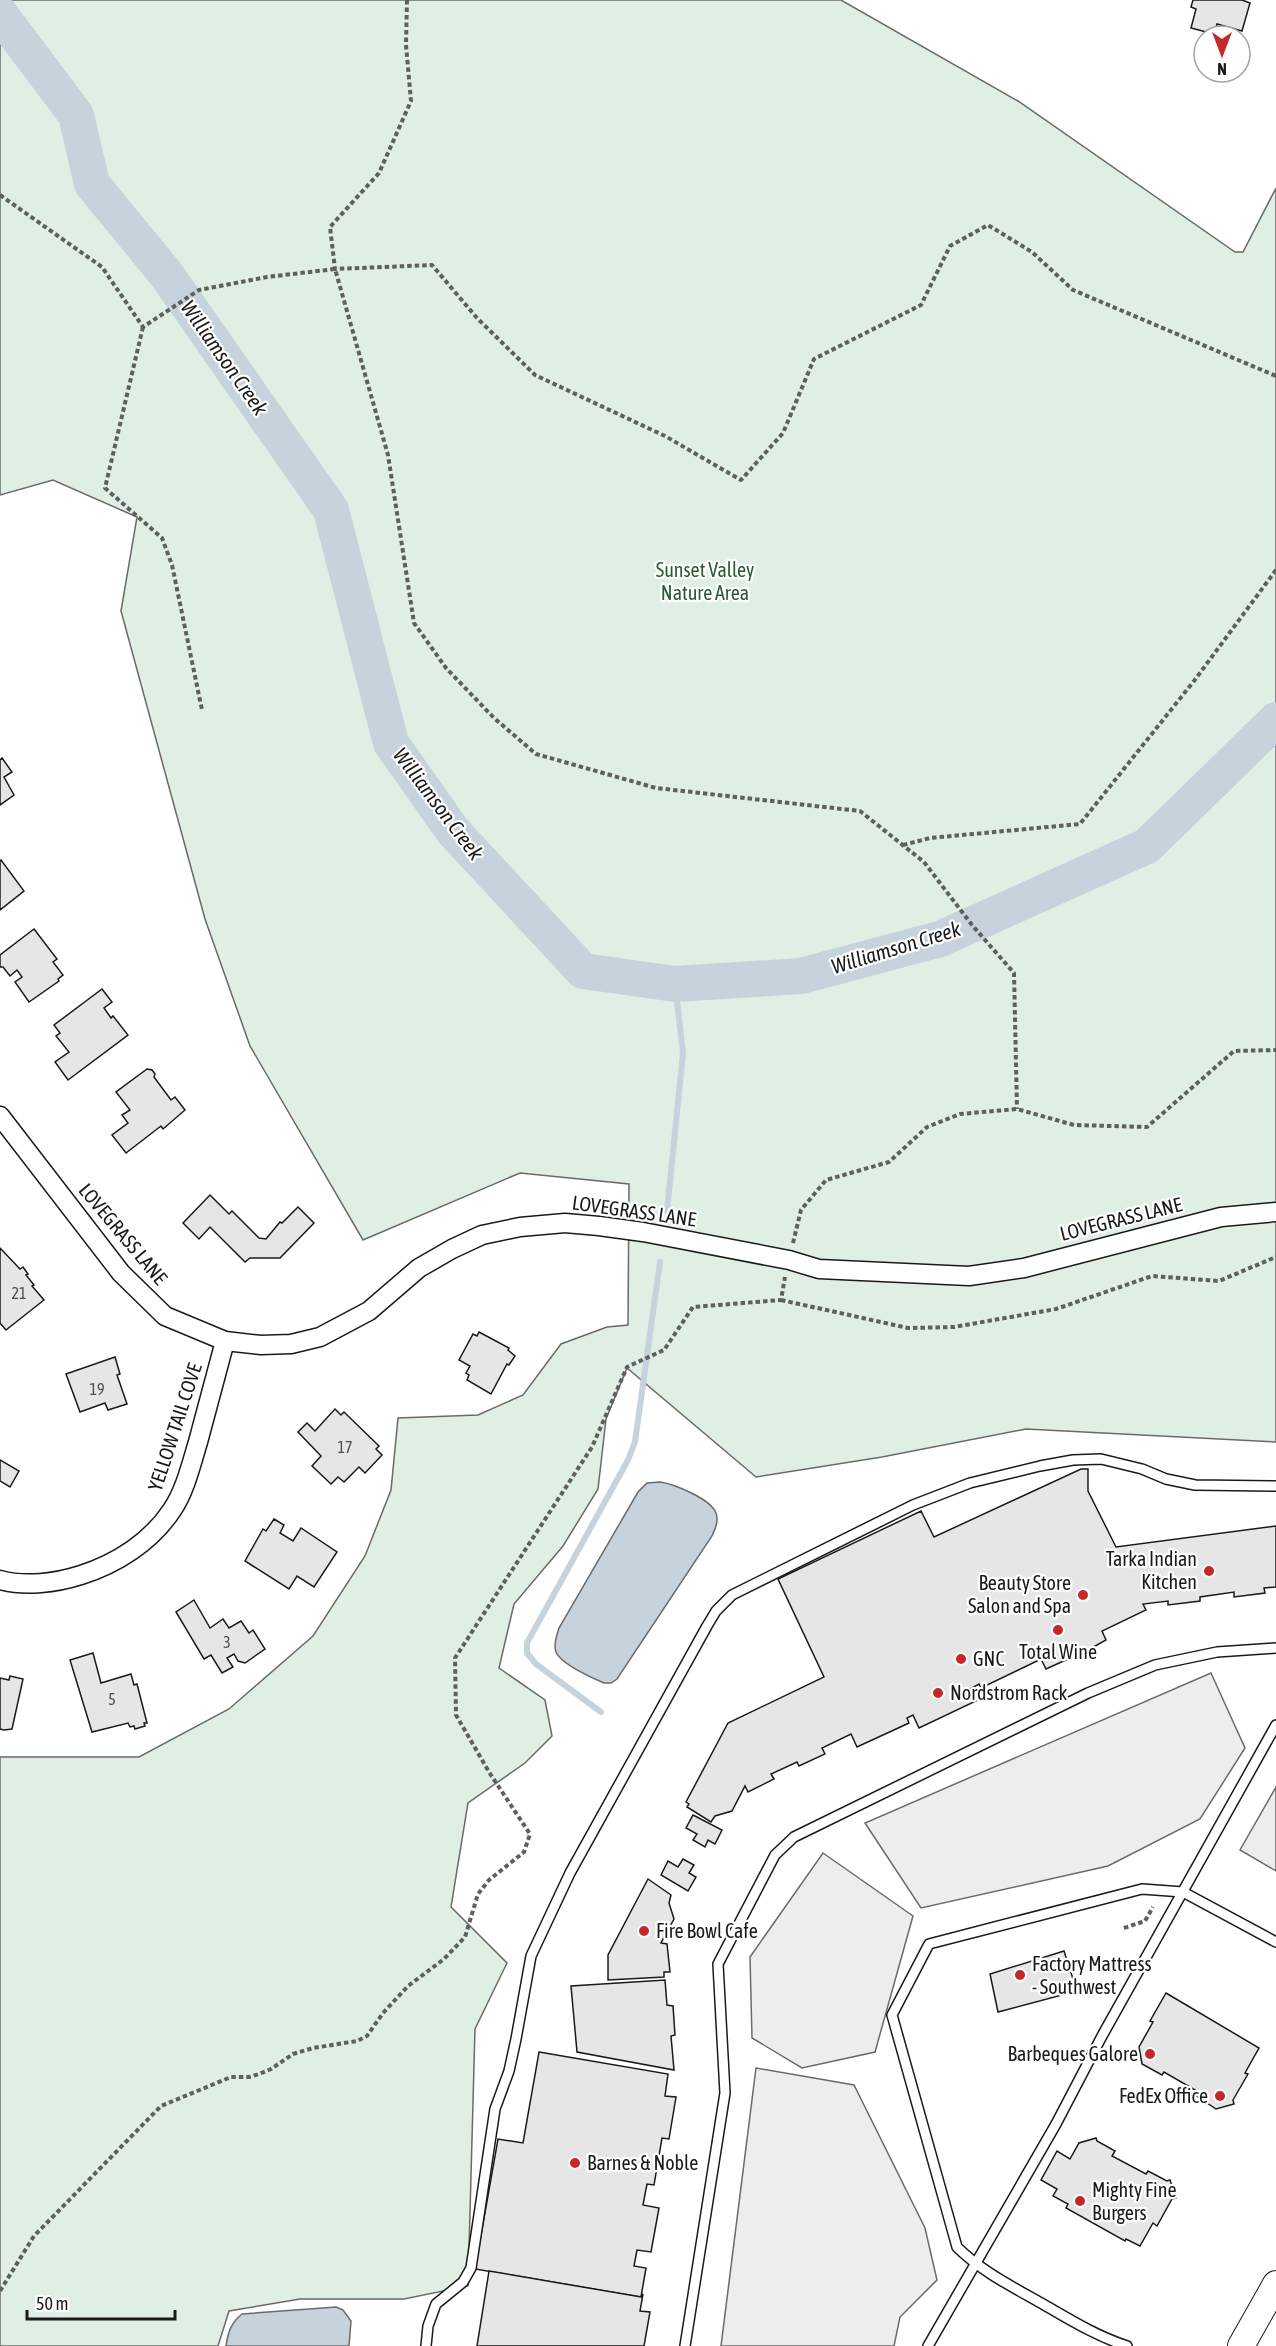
<svg xmlns="http://www.w3.org/2000/svg" width="1276" height="2346" viewBox="0 0 1276 2346" font-family="'Asap Condensed',sans-serif">
	<style>
		.green { fill: #e0efe3; stroke: #6a6a6a; stroke-width: 1.5 }
		.parking { fill: #ededed; stroke: #6a6a6a; stroke-width: 1.5 }
		.water { fill: #c6d2dc; stroke: #6a6a6a; stroke-width: 1.5 }
		.lines { fill: none; stroke-linecap: round; stroke-linejoin: round }
		.stream { stroke: #c6d2dc; stroke-width: 6 }
		.river { stroke: #c6d2dc; stroke-width: 36 }
		.building { fill: #e6e6e6; stroke: #1a1a1a; stroke-width: 1.5 }
		.service-casing { stroke: #1a1a1a; stroke-width: 12 }
		.minor-casing { stroke: #1a1a1a; stroke-width: 21 }
		.secondary-casing { stroke: #1a1a1a; stroke-width: 28 }
		.path { stroke: #5f5f5f; stroke-width: 4; stroke-dasharray: 4.5 3; stroke-linecap: butt }
		.service { stroke: #fff; stroke-width: 9 }
		.minor { stroke: #fff; stroke-width: 18 }
		.secondary { stroke: #fff; stroke-width: 26 }
		.poi-dot { fill: #c62828; stroke: #fff; stroke-width: 2 }
		.labels { text-anchor: middle; stroke-width: 4.5; stroke-linejoin: round; paint-order: stroke }
		.number-label { font-size: 16px; fill: #4d4d4d }
		.park-label { font-size: 20px; fill: #2b5a34; stroke: #fff }
		.street-label { font-size: 20px; fill: #1a1a1a; stroke: #fff }
		.poi-label { font-size: 20px; fill: #1a1a1a; stroke: #fff; text-anchor: start }
		.water-label { font-size: 21px; font-style: italic; fill: #1a1a1a; stroke: #fff }
	</style>
	<rect width="100%" height="100%" fill="#fff"/>
	<polygon class="green" points="0,0 841,0 1018,101 1235,252 1243,252 1276,188 1276,1442 1026,1429 882,1457 756,1477 627,1368 606,1419 598,1489 563,1546 514,1604 499,1668 545,1700 552,1736 525,1763 468,1803 451,1907 507,1963 475,2029 468,2286 404,2299 300,2299 229,2311 218,2346 0,2346 0,1757 139,1757 229,1709 313,1636 365,1556 391,1490 398,1418 478,1415 523,1395 561,1344 607,1327 628,1325 629,1184 520,1173 363,1240 250,1046 205,919 121,611 137,517 53,480 0,495"/>
	<g class="parking">
		<polygon points="1211,1673 1245,1748 1200,1819 1108,1866 921,1908 865,1823"/>
		<polygon points="1276,1787 1276,1871 1240,1850"/>
		<polygon points="823,1853 913,1916 875,2052 802,2068 752,2038 750,1957"/>
		<polygon points="756,2068 854,2085 925,2228 937,2280 900,2317 894,2346 721,2346"/>
	</g>
	<g class="water">
		<path d="M660 1482C674 1484 711 1499 716 1513 719 1521 715 1529 712 1536L617 1679 611 1683H604C592 1678 561 1664 556 1652 553 1644 557 1635 559 1628L638 1492 647 1483Z"/>
		<path d="M336 2307 343 2310 351 2321 349 2346H226C228 2332 231 2323 242 2314Z"/>
	</g>
	<g class="lines">
		<g class="stream">
			<polyline points="667,1211 683,1053 675,984"/>
			<polyline points="601,1712 536,1664 527,1653 527,1643 628,1460 635,1442 660,1262"/>
		</g>
		<polyline class="river" points="0,14 76,115 92,184 166,274 331,510 391,743 453,831 583,971 675,984 801,976 940,939 1147,846 1276,720"/>
	</g>
	<g class="building">
		<polygon points="1193,0 1242,0 1250,3 1242,31 1217,24 1214,34 1191,28 1196,9 1191,7"/>
		<polygon points="2,758 12,772 4,777 14,795 0,805 0,760"/>
		<polygon points="1,860 24,891 0,910 0,861"/>
		<polygon points="34,929 57,959 53,962 63,975 58,979 59,981 29,1002 15,982 22,977 17,970 10,976 3,967 0,967 0,955"/>
		<polygon points="102,989 112,1002 104,1008 111,1018 113,1016 128,1035 68,1080 55,1062 69,1052 56,1036 60,1033 54,1025"/>
		<polygon points="147,1069 152,1070 155,1074 154,1077 171,1100 175,1097 185,1110 163,1129 161,1126 126,1153 112,1135 128,1123 122,1115 130,1110 116,1092"/>
		<polygon points="210,1195 229,1214 232,1211 259,1238 266,1239 280,1222 282,1223 298,1207 314,1223 280,1258 250,1258 245,1262 210,1227 199,1239 183,1223"/>
		<polygon points="0,1248 20,1269 23,1267 28,1274 26,1275 34,1285 32,1286 44,1300 6,1330 0,1323"/>
		<polygon points="479,1332 509,1348 508,1350 515,1356 509,1365 507,1364 491,1394 467,1380 469,1375 466,1373 470,1366 459,1360 473,1334 477,1336"/>
		<polygon points="115,1357 120,1374 117,1375 127,1404 108,1410 105,1403 80,1412 66,1374"/>
		<polygon points="335,1409 341,1415 344,1412 379,1446 376,1449 382,1455 365,1473 359,1467 344,1482 338,1477 331,1484 312,1466 321,1456 298,1432 307,1423 315,1431"/>
		<polygon points="0,1460 19,1471 10,1487 0,1481"/>
		<polygon points="1081,1469 1088,1469 1088,1491 1116,1547 1276,1526 1276,1587 1264,1588 1265,1593 1234,1597 1234,1592 1200,1597 1200,1601 1168,1605 1168,1601 1143,1604 1146,1610 1102,1631 1106,1640 1090,1649 1046,1669 1041,1659 981,1688 979,1684 970,1689 976,1701 919,1728 913,1715 907,1718 909,1723 857,1747 851,1734 822,1748 825,1754 799,1766 797,1762 771,1774 774,1779 748,1792 745,1786 732,1811 715,1816 711,1822 687,1807 689,1804 686,1802 728,1723 824,1677 778,1579 921,1511 934,1537"/>
		<polygon points="274,1519 284,1525 280,1533 293,1541 301,1528 337,1552 314,1587 297,1576 289,1589 245,1561 263,1529 266,1531"/>
		<polygon points="194,1600 210,1628 223,1619 229,1628 241,1621 249,1633 253,1630 265,1649 245,1663 238,1661 234,1654 227,1658 233,1667 222,1673 211,1655 204,1659 176,1612"/>
		<polygon points="93,1653 101,1683 131,1674 134,1685 137,1684 147,1723 144,1723 145,1726 135,1729 134,1726 130,1727 128,1723 92,1732 70,1660"/>
		<polygon points="10,1676 23,1679 12,1729 4,1730 0,1729 0,1678 9,1680"/>
		<polygon points="693,1815 722,1830 715,1844 708,1840 705,1847 693,1840 697,1834 686,1828"/>
		<polygon points="683,1859 694,1865 689,1873 696,1877 688,1891 661,1875 668,1861 678,1867"/>
		<polygon points="648,1879 671,1895 669,1903 674,1919 661,1943 667,1944 670,1972 664,1972 664,1977 608,1980 608,1955"/>
		<polygon points="1064,1951 1077,1991 998,2012 990,1974"/>
		<polygon points="665,1980 667,2005 673,2006 675,2035 671,2036 674,2070 577,2052 571,1986"/>
		<polygon points="1166,1993 1259,2048 1245,2073 1248,2074 1233,2100 1234,2104 1216,2109 1195,2095 1197,2091 1164,2072 1162,2075 1142,2064 1139,2047 1153,2022 1150,2021"/>
		<polygon points="539,2052 668,2074 665,2096 676,2097 669,2139 662,2138 654,2185 647,2184 643,2205 659,2208 651,2252 637,2250 634,2266 646,2268 641,2297 475,2269 498,2139 523,2143"/>
		<polygon points="1096,2138 1097,2141 1115,2151 1112,2156 1146,2174 1148,2171 1167,2181 1170,2180 1176,2198 1172,2199 1157,2226 1153,2223 1140,2246 1126,2239 1125,2241 1066,2208 1068,2204 1053,2196 1057,2189 1041,2180 1057,2151 1070,2159 1079,2143"/>
		<polygon points="489,2271 641,2297 643,2294 640,2311 650,2312 644,2346 477,2346"/>
	</g>
	<g class="lines">
		<defs>
			<g id="service">
				<polyline points="426,2346 428,2326 436,2304 463,2282 471,2268 495,2109 509,2071 516,2039 531,1956 570,1873 707,1626 716,1611 732,1595 913,1505 970,1483 1040,1466 1073,1460 1101,1459 1142,1469 1166,1479 1195,1485 1276,1486"/>
				<polyline points="685,2346 725,2093 718,1964 775,1855 794,1837 1088,1693 1155,1665 1217,1652 1276,1648"/>
				<polyline points="928,2346 1056,2124 1102,2036 1276,1725"/>
				<path d="M1127 2346C1096 2336 1069 2319 1041 2303 1011 2286 981 2271 957 2247L892 2015 929 1944 1142 1889 1183 1892 1276 1942"/>
			</g>
			<g id="minor">
				<polyline points="0,1116 121,1273 165,1316 225,1341 261,1345 291,1344 320,1337 369,1311 419,1268 452,1249 482,1235 520,1227 565,1223 599,1226 643,1232 789,1260 819,1269 969,1276 1024,1268 1221,1217 1276,1212"/>
				<path d="M0 1580C25 1587 56 1583 81 1575 116 1564 151 1542 172 1510 185 1491 191 1465 198 1442 207 1409 216 1375 225 1341"/>
			</g>
			<polyline id="secondary" points="1241,2346 1276,2284"/>
		</defs>
		<use href="#service" class="service-casing"/>
		<use href="#minor" class="minor-casing"/>
		<use href="#secondary" class="secondary-casing"/>
		<g class="path">
			<polyline points="407,0 406,45 411,101 379,173 330,227 335,269 432,265 477,318 535,375 665,436 741,480 783,433 814,359 921,305 950,246 988,225 1032,252 1073,290 1276,376"/>
			<polyline points="0,195 102,267 143,327 199,290 267,277 335,269 388,455 414,623 446,668 494,718 536,754 656,788 860,811 924,862 972,925 1014,973 1017,1109"/>
			<polyline points="143,327 105,488 162,538 172,565 202,710"/>
			<polyline points="903,845 930,838 1080,824 1194,681 1276,570"/>
			<polyline points="793,1243 801,1210 826,1180 889,1162 927,1127 960,1114 1017,1109 1074,1125 1147,1127 1234,1051 1276,1050"/>
			<polyline points="781,1300 908,1328 954,1327 1056,1309 1152,1276 1219,1281 1276,1257"/>
			<polyline points="1124,1928 1145,1921 1153,1907"/>
			<polyline points="0,2291 34,2236 161,2106 231,2077 249,2077 259,2074 271,2069 293,2054 313,2048 357,2041 367,2036 383,2013 408,1986 444,1959 465,1937 478,1894 489,1880 524,1852 530,1834 489,1772 456,1715 455,1658 592,1447 627,1367 664,1350 693,1307 781,1300 785,1277"/>
		</g>
		<use href="#service" class="service"/>
		<use href="#minor" class="minor"/>
		<use href="#secondary" class="secondary"/>
	</g>
	<g class="poi-dot">
		<circle cx="1209" cy="1571" r="6"/>
		<circle cx="1083" cy="1595" r="6"/>
		<circle cx="1058" cy="1630" r="6"/>
		<circle cx="961" cy="1659" r="6"/>
		<circle cx="938" cy="1693" r="6"/>
		<circle cx="644" cy="1931" r="6"/>
		<circle cx="1020" cy="1975" r="6"/>
		<circle cx="1150" cy="2054" r="6"/>
		<circle cx="1220" cy="2096" r="6"/>
		<circle cx="575" cy="2163" r="6"/>
		<circle cx="1080" cy="2201" r="6"/>
	</g>
	<g class="labels">
		<g class="number-label">
			<text x="19" y="1299">21</text>
			<text x="97" y="1395">19</text>
			<text x="345" y="1453">17</text>
			<text x="227" y="1648">3</text>
			<text x="112" y="1705">5</text>
		</g>
		<g class="park-label">
			<text x="705" y="577">Sunset Valley<tspan x="705" dy="23">Nature Area</tspan></text>
		</g>
		<g class="street-label">
			<text transform="translate(634 1211) rotate(8)" y="7">LOVEGRASS LANE</text>
			<text transform="translate(1121 1219) rotate(-14)" y="7">LOVEGRASS LANE</text>
			<text transform="translate(123 1234) rotate(50)" y="7">LOVEGRASS LANE</text>
			<text transform="translate(175 1427) rotate(-72)" y="7">YELLOW TAIL COVE</text>
		</g>
		<g class="poi-label">
			<text x="1197" y="1566" text-anchor="end">Tarka Indian<tspan x="1197" dy="23">Kitchen</tspan></text>
			<text x="1071" y="1590" text-anchor="end">Beauty Store<tspan x="1071" dy="23">Salon and Spa</tspan></text>
			<text x="1058" y="1659" text-anchor="middle">Total Wine</text>
			<text x="973" y="1666">GNC</text>
			<text x="950" y="1700">Nordstrom Rack</text>
			<text x="656" y="1938">Fire Bowl Cafe</text>
			<text x="1032" y="1971">Factory Mattress<tspan x="1032" dy="23">- Southwest</tspan></text>
			<text x="1138" y="2061" text-anchor="end">Barbeques Galore</text>
			<text x="1208" y="2103" text-anchor="end">FedEx Office</text>
			<text x="587" y="2170">Barnes &amp; Noble</text>
			<text x="1092" y="2197">Mighty Fine<tspan x="1092" dy="23">Burgers</tspan></text>
		</g>
		<g class="water-label">
			<text transform="translate(224 358) rotate(55)" y="7">Williamson Creek</text>
			<text transform="translate(438 804) rotate(53)" y="7">Williamson Creek</text>
			<text transform="translate(896 948) rotate(-17)" y="7">Williamson Creek</text>
		</g>
	</g>
	<g transform="translate(1222 54) rotate(180)"><circle r="28" fill="#ffffff" stroke="#a3a3a3" stroke-width="1.5"/>
	<path d="M0-4.5L10 22L0 15L-10 22Z" fill="#c62828"/>
	<text y="-9" font-size="16" font-weight="bold" text-anchor="middle" fill="#1a1a1a">N</text>
	</g>
	<path d="M27 2310v9h148v-9" fill="none" stroke="#1a1a1a" stroke-width="3"/>
	<text x="36" y="2310" font-size="18" fill="#1a1a1a" stroke="#ffffff" stroke-width="4.5" paint-order="stroke">50 m</text>
</svg>
